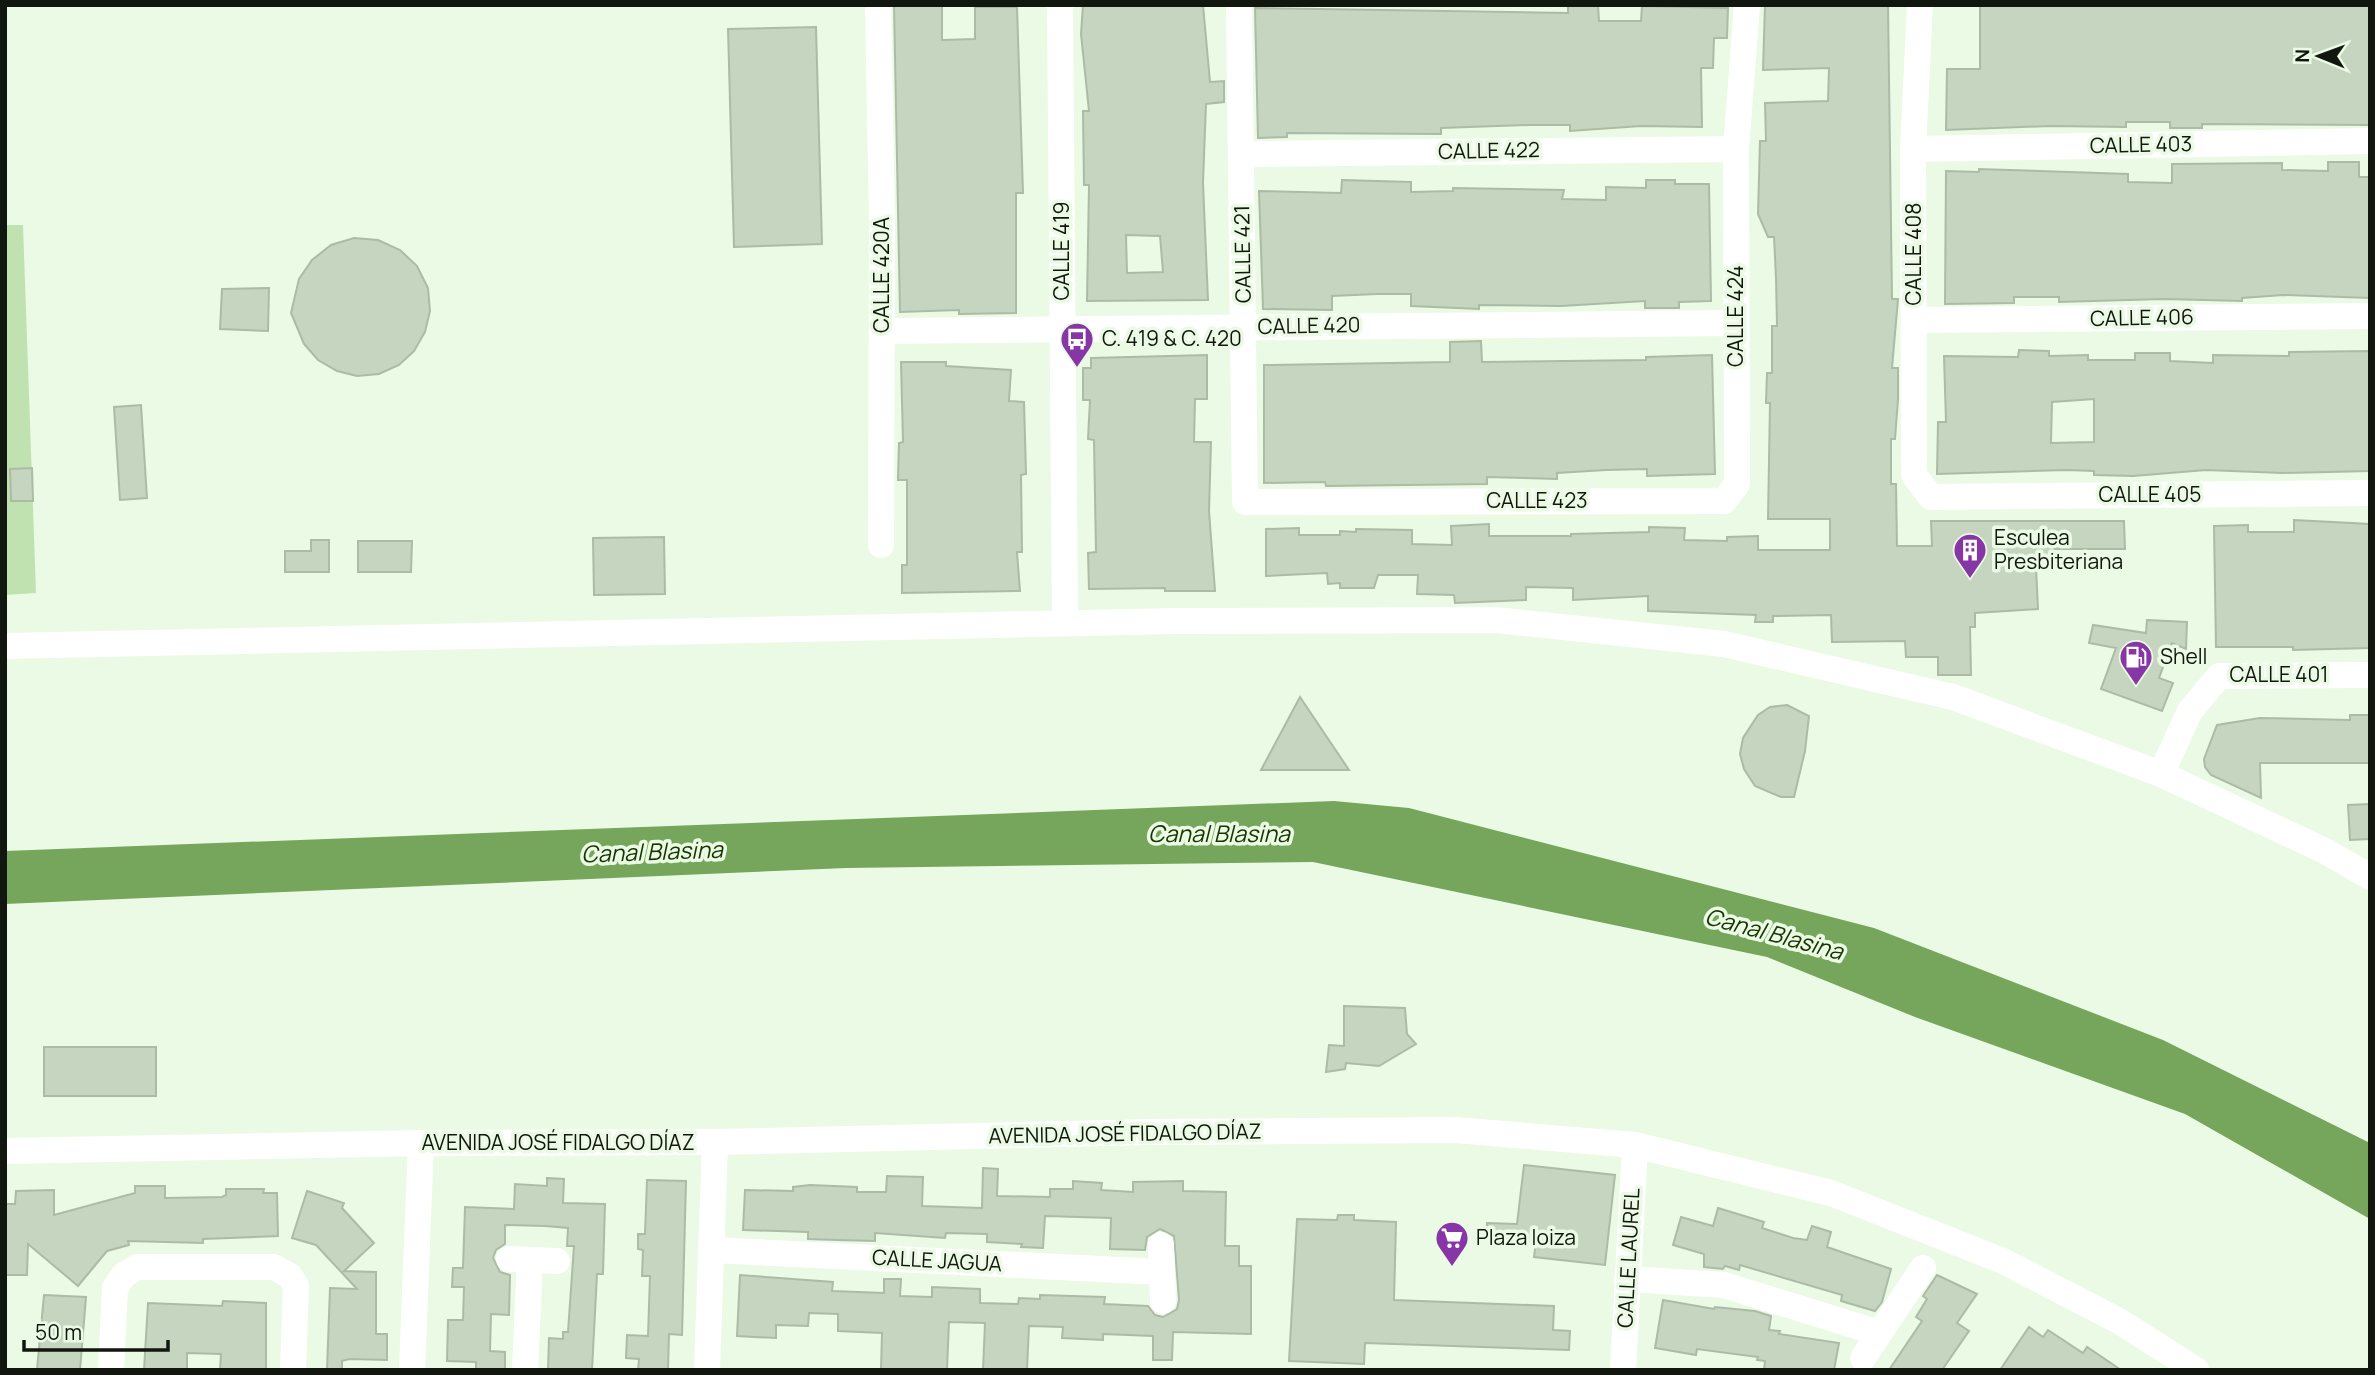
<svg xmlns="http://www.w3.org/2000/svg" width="2375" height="1375" viewBox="0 0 2375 1375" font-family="Manrope,sans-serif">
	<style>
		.green { fill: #c0e2b0 }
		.water { fill: #75a65b }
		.building { fill: #c6d5bf; stroke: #acbba5; stroke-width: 2; fill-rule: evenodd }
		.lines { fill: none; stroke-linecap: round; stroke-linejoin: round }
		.minor { stroke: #fff; stroke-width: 26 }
		.labels { text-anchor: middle; stroke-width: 7; stroke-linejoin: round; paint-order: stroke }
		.street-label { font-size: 21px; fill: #11160f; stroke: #ebfae4 }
		.poi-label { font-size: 21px; fill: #11160f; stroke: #ebfae4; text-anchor: start }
		.water-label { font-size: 23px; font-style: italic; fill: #163600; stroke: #ebfae4 }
	</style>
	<rect width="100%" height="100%" fill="#ebfae4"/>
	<polygon class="green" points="5,225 23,225 36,593 5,595"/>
	<polygon class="water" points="1334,801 1409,808 1874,928 2163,1040 2370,1143 2370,1219 2185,1114 1915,1017 1767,957 1313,862 846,868 5,904 5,851"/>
	<g class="building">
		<polygon points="894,5 942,5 942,40 975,39 975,7 1017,7 1023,193 1016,193 1016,313 959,314 959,310 900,312"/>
		<path d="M1083 5H1203L1210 82 1224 81V102L1206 104 1203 183 1208 300 1087 301 1089 185H1084L1083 111H1089L1081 34ZM1126 235 1160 236 1163 272 1127 273Z"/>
		<polygon points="1568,5 1598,5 1599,21 1641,21 1642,6 1728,8 1727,38 1714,38 1713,68 1701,68 1702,127 1641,126 1570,131 1570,125 1529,125 1441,128 1441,134 1287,133 1287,137 1258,138 1255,8 1568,13"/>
		<polygon points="1765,5 1888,5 1892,299 1898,299 1892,368 1898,368 1898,399 1895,439 1891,439 1891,484 1896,484 1897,546 1932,546 1931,521 2124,521 2125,549 2054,549 2054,566 2036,566 2038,609 1975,613 1975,627 1970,627 1971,675 1938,675 1938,657 1906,657 1905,641 1832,642 1831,615 1773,616 1773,622 1755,622 1756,615 1648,611 1648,596 1573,600 1573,588 1526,587 1526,600 1455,603 1454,595 1417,594 1418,575 1378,575 1374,588 1340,588 1340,583 1328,584 1327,573 1266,576 1266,529 1299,528 1299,535 1340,535 1340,531 1356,532 1356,529 1412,530 1412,544 1452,545 1451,526 1489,524 1489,536 1571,536 1571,534 1649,532 1649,527 1685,528 1684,540 1727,541 1727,537 1758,536 1758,550 1830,550 1830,519 1768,519 1770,403 1766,403 1767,373 1772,373 1772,326 1777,326 1776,278 1774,237 1768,237 1758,214 1760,141 1766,141 1765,103 1828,101 1829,68 1763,70"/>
		<polygon points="1980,5 2370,5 2370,125 2202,124 2202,128 2170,128 2170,122 2126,122 2126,127 2049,126 1946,130 1947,69 1980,69"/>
		<polygon points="816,27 822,244 734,247 728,29"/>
		<polygon points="2328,162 2359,162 2359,177 2370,177 2370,298 2283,295 2242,298 2242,301 2164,299 2059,302 2059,297 2014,297 2014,303 1945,304 1946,171 1979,172 1979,169 2128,174 2128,182 2172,183 2172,164 2282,163 2282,170 2328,171"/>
		<polygon points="1342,180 1411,182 1411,192 1453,191 1453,188 1564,190 1562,199 1606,200 1606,187 1646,188 1646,180 1675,180 1675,184 1709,184 1711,301 1679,302 1679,308 1645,308 1645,301 1561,306 1479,305 1479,309 1411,306 1411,294 1377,294 1332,296 1332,310 1263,309 1259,191 1341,193"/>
		<polygon points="354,238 378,240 400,250 417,266 428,288 430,311 425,332 414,351 399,365 379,374 357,376 337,371 318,360 304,344 291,313 299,279 312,260 331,245"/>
		<polygon points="269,288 268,331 220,329 222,289"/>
		<polygon points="1481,341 1482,362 1646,360 1646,357 1712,355 1715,474 1647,476 1647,469 1606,470 1557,473 1557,479 1487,477 1487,484 1326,486 1325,482 1264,483 1264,365 1450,362 1450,342"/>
		<path d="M2019 350 2049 351V356L2088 355V360H2135V353H2170V361L2213 363V355L2289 356V352L2370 351V471L2282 473 2206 470 2133 476 2094 475V471L2066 470 1937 474 1938 422H1946L1944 356 2018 357ZM2094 399V442L2051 443 2052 402Z"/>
		<polygon points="1207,355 1207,399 1195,399 1194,442 1211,442 1209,511 1215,591 1165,591 1165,588 1089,589 1088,553 1096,552 1094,440 1088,439 1090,400 1083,400 1083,368 1091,368 1091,358"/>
		<polygon points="901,362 946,362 946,366 1011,370 1009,401 1024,402 1026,474 1021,475 1022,552 1017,552 1020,591 902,593 902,565 907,565 907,480 898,480 899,443 903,442"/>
		<polygon points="141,405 147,498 120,500 114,407"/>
		<polygon points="32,468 33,501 11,501 10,469"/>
		<polygon points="2294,520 2370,524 2370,648 2293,650 2293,647 2216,647 2214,526 2248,525 2248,532 2294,532"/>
		<polygon points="664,537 665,594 594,595 593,538"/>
		<polygon points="311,540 329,540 329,572 285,572 285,551 311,551"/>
		<polygon points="358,541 412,541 411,572 358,572"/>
		<polygon points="2147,620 2187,622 2186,649 2172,643 2159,678 2173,683 2162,711 2101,689 2116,648 2089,643 2093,625 2146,633"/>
		<polygon points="1300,697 1349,770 1261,770"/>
		<polygon points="1787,705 1809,716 1805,751 1794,797 1781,797 1755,786 1744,769 1740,754 1743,738 1758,715 1770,707"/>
		<polygon points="2350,715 2370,715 2370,763 2260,763 2261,798 2211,775 2205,767 2204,759 2217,725 2260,718 2350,720"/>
		<polygon points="2370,804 2370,839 2350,840 2348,805"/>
		<polygon points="1344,1006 1405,1008 1407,1034 1416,1044 1379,1066 1346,1063 1345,1069 1326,1072 1329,1045 1344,1046"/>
		<rect x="44" y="1047" width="112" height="49"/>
		<polygon points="1524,1165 1615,1175 1605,1265 1534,1257 1536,1241 1486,1240 1487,1223 1517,1224"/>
		<polygon points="983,1168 998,1169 997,1196 1050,1197 1050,1189 1073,1189 1073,1181 1102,1183 1101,1190 1133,1192 1133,1182 1183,1181 1183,1191 1226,1192 1225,1246 1239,1246 1239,1266 1251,1266 1251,1334 1173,1332 1172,1360 1153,1360 1153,1336 1103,1334 1103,1340 1062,1338 1063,1327 1029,1326 1027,1370 983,1370 985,1323 949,1322 947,1370 881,1370 882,1333 838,1331 838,1314 809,1313 808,1326 776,1325 776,1338 737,1336 740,1275 833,1282 832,1291 884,1293 884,1279 901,1279 900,1296 932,1297 932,1287 980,1289 980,1303 1018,1304 1019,1298 1040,1299 1040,1295 1105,1297 1104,1304 1148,1306 1155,1315 1163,1317 1177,1309 1179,1300 1174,1236 1160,1229 1147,1237 1145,1250 1110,1249 1111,1218 1045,1216 1043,1248 1021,1247 1022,1244 987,1242 987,1234 946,1233 945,1238 875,1233 875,1241 837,1240 808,1239 808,1232 743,1230 745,1190 793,1191 793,1187 810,1185 857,1187 857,1192 886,1192 887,1176 923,1177 922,1206 982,1208"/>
		<polygon points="547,1178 564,1179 563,1203 605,1204 603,1274 597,1274 592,1370 548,1370 549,1338 563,1339 563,1332 568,1332 574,1246 567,1246 568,1228 545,1226 505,1225 505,1244 496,1250 493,1258 500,1272 510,1275 509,1315 491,1314 490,1351 505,1352 505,1370 476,1370 476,1362 447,1361 448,1320 463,1320 464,1287 452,1287 453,1268 463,1268 465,1207 514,1209 515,1184 547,1186"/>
		<polygon points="647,1180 686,1181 682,1335 669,1334 668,1370 638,1370 639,1359 626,1358 627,1335 648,1336 650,1276 642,1276 643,1250 638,1249 638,1234 645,1234"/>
		<polygon points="135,1186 165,1186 165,1198 222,1197 226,1195 226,1189 264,1189 263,1193 277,1193 278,1236 203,1239 203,1243 128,1241 129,1245 107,1251 78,1286 28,1244 27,1275 5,1275 5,1204 15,1204 16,1191 54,1190 54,1215 135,1193"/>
		<polygon points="307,1191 344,1203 342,1208 374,1243 344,1271 376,1272 376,1334 387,1334 387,1360 349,1359 342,1361 342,1370 327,1370 330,1288 357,1289 316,1245 292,1238"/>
		<polygon points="1718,1208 1764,1222 1762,1228 1793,1238 1807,1240 1812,1226 1831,1232 1827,1247 1891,1269 1882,1302 1875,1311 1841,1301 1842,1295 1740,1265 1739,1270 1725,1266 1723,1269 1704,1267 1704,1254 1673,1245 1681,1217 1713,1226"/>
		<polygon points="1338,1215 1354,1215 1354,1220 1396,1222 1394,1300 1554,1306 1553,1330 1570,1331 1569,1350 1365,1343 1364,1364 1289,1361 1297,1219 1337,1220"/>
		<polygon points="1937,1275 1977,1294 1957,1323 1969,1331 1942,1370 1889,1370 1922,1321 1916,1317 1927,1299 1923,1296"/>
		<polygon points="44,1295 86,1297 80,1370 37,1370"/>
		<polygon points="1663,1300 1714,1309 1715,1307 1755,1311 1771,1316 1769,1330 1780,1331 1779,1334 1839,1343 1834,1370 1764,1370 1765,1361 1757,1360 1758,1357 1697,1349 1696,1355 1655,1348"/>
		<polygon points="223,1301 266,1303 266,1370 220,1370 221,1354 187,1353 187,1370 144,1370 148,1303 222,1306"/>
		<polygon points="2029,1327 2043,1337 2048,1330 2083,1353 2087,1347 2121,1370 2000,1370"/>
	</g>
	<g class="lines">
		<g class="minor">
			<polyline points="878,5 882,222 881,545"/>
			<polyline points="1060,5 1065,623"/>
			<polyline points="1239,5 1245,502 1724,501 1737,484 1736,149 1747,5"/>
			<polyline points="1920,5 1913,149 1914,475 1931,497 2370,493"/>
			<polyline points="1913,149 2370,141"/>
			<polyline points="1242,154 1736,149"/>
			<polyline points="1914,320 2370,316"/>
			<polyline points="882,331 1736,323"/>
			<polyline points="5,646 1176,621 1495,620 1724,644 1953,697 2161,774 2327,852 2370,877"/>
			<polyline points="2161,774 2190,711 2219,676 2370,675"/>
			<polyline points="5,1151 421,1143 715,1142 1152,1132 1456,1130 1635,1145 1831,1193 2003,1261 2119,1321 2196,1370"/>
			<polyline points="1161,1245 1163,1301"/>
			<polyline points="713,1250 1161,1272"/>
			<polyline points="509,1259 557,1261"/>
			<polyline points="1627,1279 1724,1285 1879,1333"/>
			<polyline points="1863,1358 1923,1268"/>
			<polyline points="111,1370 115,1288 124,1275 137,1267 274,1267 290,1276 296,1286 293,1370"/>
			<polyline points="412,1370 421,1143"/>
			<polyline points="525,1370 530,1260"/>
			<polyline points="707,1370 715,1142"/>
			<polyline points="1623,1370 1635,1145"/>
		</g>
	</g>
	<defs>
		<symbol id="bus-pin" viewBox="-11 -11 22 30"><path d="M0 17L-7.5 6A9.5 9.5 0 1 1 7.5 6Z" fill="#8736a5" stroke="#ebfae4"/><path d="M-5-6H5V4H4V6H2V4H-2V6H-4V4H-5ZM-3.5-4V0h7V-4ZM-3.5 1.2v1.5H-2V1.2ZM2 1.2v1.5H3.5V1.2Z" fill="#fff"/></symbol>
		<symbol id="building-pin" viewBox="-11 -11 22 30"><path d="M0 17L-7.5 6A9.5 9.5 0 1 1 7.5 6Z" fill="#8736a5" stroke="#ebfae4"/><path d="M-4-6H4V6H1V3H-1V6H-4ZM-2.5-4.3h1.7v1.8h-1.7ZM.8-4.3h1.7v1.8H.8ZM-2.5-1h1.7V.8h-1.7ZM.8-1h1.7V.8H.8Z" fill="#fff"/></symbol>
		<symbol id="fuel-pin" viewBox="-11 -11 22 30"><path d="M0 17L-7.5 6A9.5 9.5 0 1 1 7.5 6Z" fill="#8736a5" stroke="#ebfae4"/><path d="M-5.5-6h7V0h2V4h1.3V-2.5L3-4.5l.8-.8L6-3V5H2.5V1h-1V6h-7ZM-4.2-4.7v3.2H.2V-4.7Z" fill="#fff"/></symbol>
		<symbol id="supermarket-pin" viewBox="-11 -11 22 30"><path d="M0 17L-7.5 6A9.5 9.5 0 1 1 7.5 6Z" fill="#8736a5" stroke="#ebfae4"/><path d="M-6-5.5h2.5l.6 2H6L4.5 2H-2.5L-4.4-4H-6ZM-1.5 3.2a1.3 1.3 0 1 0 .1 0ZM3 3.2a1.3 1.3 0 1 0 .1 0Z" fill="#fff"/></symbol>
	</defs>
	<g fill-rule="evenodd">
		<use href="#bus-pin" x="1058" y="320" width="38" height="52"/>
		<use href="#building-pin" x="1951" y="531" width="38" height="52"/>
		<use href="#fuel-pin" x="2117" y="638" width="38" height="52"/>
		<use href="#supermarket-pin" x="1433" y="1219" width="38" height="52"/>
	</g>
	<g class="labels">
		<g class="street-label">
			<text transform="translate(2141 145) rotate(-1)" y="7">CALLE 403</text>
			<text transform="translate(1489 151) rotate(-1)" y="7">CALLE 422</text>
			<text transform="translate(1062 251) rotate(-90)" y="7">CALLE 419</text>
			<text transform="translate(1243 254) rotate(-91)" y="7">CALLE 421</text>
			<text transform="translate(1914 254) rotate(-90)" y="7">CALLE 408</text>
			<text transform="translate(882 275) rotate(-90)" y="7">CALLE 420A</text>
			<text transform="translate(1736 316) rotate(-90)" y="7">CALLE 424</text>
			<text transform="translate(2142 318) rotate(-1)" y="7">CALLE 406</text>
			<text transform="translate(1309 326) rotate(-1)" y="7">CALLE 420</text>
			<text x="2150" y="502">CALLE 405</text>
			<text x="1537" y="508">CALLE 423</text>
			<text x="2279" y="682">CALLE 401</text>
			<text transform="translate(1125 1134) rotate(-1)" y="7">AVENIDA JOSÉ FIDALGO DÍAZ</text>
			<text x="558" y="1150">AVENIDA JOSÉ FIDALGO DÍAZ</text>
			<text transform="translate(1629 1258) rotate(-87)" y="7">CALLE LAUREL</text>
			<text transform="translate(937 1261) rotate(3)" y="7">CALLE JAGUA</text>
		</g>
		<g class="poi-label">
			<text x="1102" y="346">C. 419 &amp; C. 420</text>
			<text x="1994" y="545">Esculea<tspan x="1994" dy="24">Presbiteriana</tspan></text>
			<text x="2160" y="664">Shell</text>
			<text x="1476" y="1245">Plaza loiza</text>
		</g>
		<g class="water-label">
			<text x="1219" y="842">Canal Blasina</text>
			<text transform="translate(652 852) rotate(-2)" y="8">Canal Blasina</text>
			<text transform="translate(1774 934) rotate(15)" y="8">Canal Blasina</text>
		</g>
	</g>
	<rect width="2375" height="1375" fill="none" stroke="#11160f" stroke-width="14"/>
	<g transform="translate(2319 56) rotate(271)" stroke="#ebfae4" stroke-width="5" paint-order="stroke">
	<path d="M0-5L12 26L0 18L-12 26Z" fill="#11160f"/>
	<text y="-10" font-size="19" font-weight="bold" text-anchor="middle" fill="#11160f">N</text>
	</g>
	<path d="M24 1340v10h144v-10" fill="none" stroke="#11160f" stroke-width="3.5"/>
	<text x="35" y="1340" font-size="21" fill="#11160f" stroke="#ebfae4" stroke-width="5" paint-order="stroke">50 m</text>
</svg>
